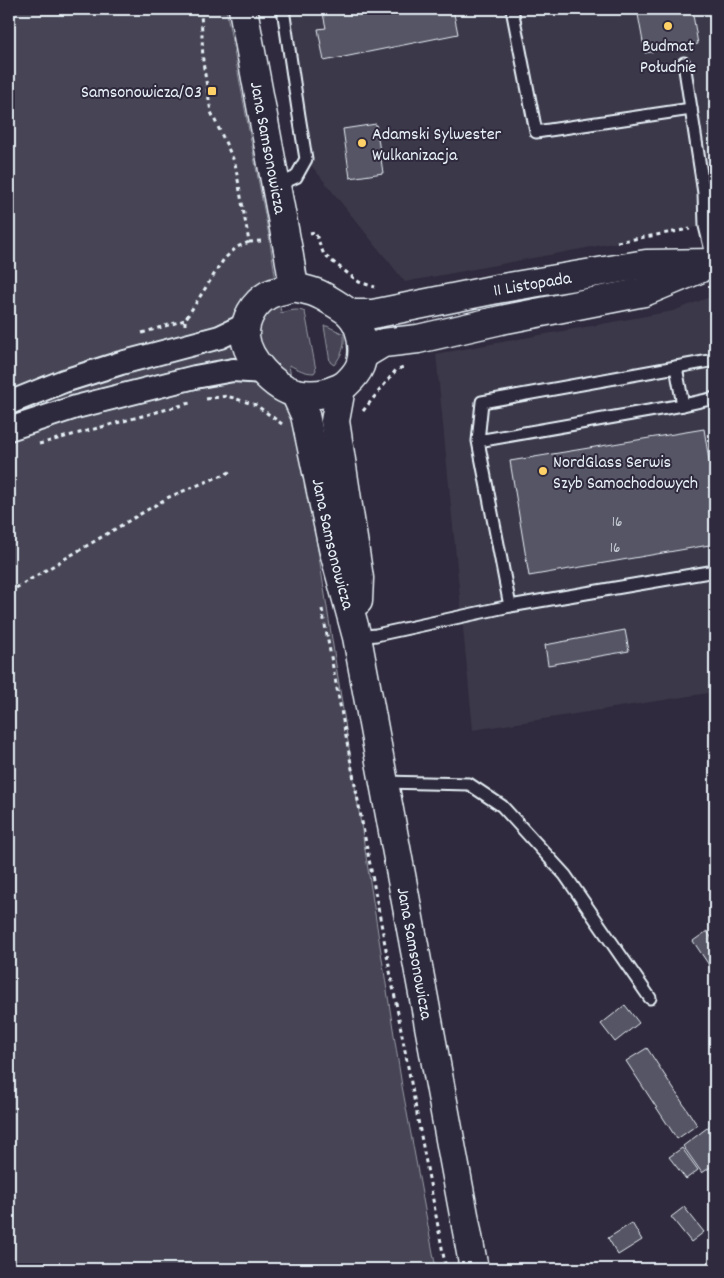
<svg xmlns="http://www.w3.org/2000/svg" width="724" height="1278" viewBox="0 0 724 1278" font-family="Dekko,sans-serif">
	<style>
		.built { fill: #3b3749 }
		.green { fill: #464455; stroke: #979aa6 }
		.building { fill: #575565; stroke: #e8f1f8 }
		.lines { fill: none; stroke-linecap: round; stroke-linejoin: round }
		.service-casing { stroke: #e8f1f8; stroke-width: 15 }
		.minor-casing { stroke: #e8f1f8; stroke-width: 26 }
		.tertiary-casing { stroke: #e8f1f8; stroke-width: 31 }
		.secondary-casing { stroke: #e8f1f8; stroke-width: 31 }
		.path { stroke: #e8f1f8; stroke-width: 3; stroke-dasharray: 4 4; stroke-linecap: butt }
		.service { stroke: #2f2a3d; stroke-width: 11 }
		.minor { stroke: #2f2a3d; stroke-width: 22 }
		.tertiary { stroke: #2f2a3d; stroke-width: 28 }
		.secondary { stroke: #2f2a3d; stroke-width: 28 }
		.poi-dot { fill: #ffd166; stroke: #2f2a3d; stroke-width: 2 }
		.labels { text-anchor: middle; stroke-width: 4; stroke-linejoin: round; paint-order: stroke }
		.number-label { font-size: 15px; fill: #c4cad3 }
		.poi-label { font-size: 18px; fill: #e8f1f8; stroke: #2f2a3d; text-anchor: start }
		.street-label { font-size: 18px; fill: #e8f1f8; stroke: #2f2a3d }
	</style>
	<rect width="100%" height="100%" fill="#2f2a3d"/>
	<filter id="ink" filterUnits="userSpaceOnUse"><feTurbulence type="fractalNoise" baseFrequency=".02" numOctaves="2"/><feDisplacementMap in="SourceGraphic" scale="10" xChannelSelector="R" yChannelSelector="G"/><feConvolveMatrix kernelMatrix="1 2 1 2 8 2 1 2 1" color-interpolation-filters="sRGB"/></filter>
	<g filter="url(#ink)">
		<g class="built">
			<polygon points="283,9 715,9 715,224 405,282 306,159"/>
			<polygon points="715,295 715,692 473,730 436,354 673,311"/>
		</g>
		<g class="green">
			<path d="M9 9H226L269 236 281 313C289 311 297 308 305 312L316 370 314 373C304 373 298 369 289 365L402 1086 436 1269H9Z"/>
			<path d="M324 326H327L344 334C345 347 342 355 334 365L330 362Z"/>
		</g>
		<g class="building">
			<polygon points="322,9 453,9 458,34 324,61 318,29 326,28"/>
			<polygon points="637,9 692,9 698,44 645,53"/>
			<polygon points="376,124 383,173 350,178 343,129"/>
			<polygon points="704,429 715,498 715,544 529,576 510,461"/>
			<polygon points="625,630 629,651 548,665 545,645"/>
			<polygon points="707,931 715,943 715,974 693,941"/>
			<polygon points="625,1005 639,1023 615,1042 601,1024"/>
			<polygon points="647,1048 697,1125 677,1139 626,1061"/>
			<polygon points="715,1122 715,1157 712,1159 715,1164 702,1173 683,1146"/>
			<polygon points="682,1148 698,1170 686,1179 669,1157"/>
			<polygon points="684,1207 704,1232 691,1242 671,1217"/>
			<polygon points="632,1223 642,1240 618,1255 608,1238"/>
		</g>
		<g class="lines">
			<defs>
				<g id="service">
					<polyline points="512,9 536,132 691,109"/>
					<polyline points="684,63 704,193 705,226 714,263"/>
					<polyline points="276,186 296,177 306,159 299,116 283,9"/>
					<polyline points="676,367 715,360"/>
					<polyline points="683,405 715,398"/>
					<polyline points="478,441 683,405 676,367 482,402 478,441 510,606 715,571"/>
					<polyline points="357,637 376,635 510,606"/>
					<polyline points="384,782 469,784 502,806 565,875 650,998"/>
				</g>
				<g id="minor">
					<polyline points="9,403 64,381 121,363 220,337 245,325"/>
					<polyline points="9,429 76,407 195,377 233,370 263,372"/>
				</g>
				<g id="tertiary">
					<path id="s1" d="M350 314H373L497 289 646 264 715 263"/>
					<polyline points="363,355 383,343 418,339 501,320 644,292 699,269"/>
				</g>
				<g id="secondary">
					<path id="s2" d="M243 9 288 250 294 287"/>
					<path d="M294 287C301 289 309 290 316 293 322 295 347 310 351 315 358 323 361 333 362 343 364 362 360 371 346 384 340 389 334 390 326 393 316 395 306 395 296 393 274 388 247 359 245 336 244 320 254 303 268 295 275 291 286 290 294 287Z"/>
					<polyline points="341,388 335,421 359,578 358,601"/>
					<path id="s3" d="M295 393 305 415 333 548 357 637 474 1269"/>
				</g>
			</defs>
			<use href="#service" class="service-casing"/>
			<use href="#minor" class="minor-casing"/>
			<use href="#tertiary" class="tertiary-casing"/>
			<use href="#secondary" class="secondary-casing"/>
			<g class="path">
				<polyline points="310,233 315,232 324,255 359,282 375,287"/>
				<polyline points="249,242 261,241"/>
				<polyline points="617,242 690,229"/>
				<polyline points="185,325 185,320 224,259 237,247 249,242 235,163 211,112 203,62 201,9"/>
				<polyline points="142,333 185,320"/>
				<polyline points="206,399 227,396 256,405 282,424"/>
				<polyline points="363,411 396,370 406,366"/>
				<polyline points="39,444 190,403"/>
				<polyline points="9,592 169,497 230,472"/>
				<polyline points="322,609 446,1269"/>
			</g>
			<use href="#service" class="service"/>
			<use href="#minor" class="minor"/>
			<use href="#tertiary" class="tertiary"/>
			<use href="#secondary" class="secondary"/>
		</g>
	</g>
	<g class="poi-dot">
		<circle cx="668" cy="26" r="5"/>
		<rect x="207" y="86" width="10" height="10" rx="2.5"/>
		<circle cx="362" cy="143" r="5"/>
		<circle cx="543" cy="471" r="5"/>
	</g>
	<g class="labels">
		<g class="number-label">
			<text x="617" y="526">16</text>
			<text x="615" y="552">16</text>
		</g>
		<g class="poi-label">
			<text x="668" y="51" text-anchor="middle">Budmat<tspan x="668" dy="21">Południe</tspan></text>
			<text x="202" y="97" text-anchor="end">Samsonowicza/03</text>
			<text x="372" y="139">Adamski Sylwester<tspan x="372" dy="21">Wulkanizacja</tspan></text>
			<text x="553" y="467">NordGlass Serwis<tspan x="553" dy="21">Szyb Samochodowych</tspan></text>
		</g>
		<g class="street-label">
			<text dy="6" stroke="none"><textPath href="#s2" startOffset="141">Jana Samsonowicza</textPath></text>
			<text dy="6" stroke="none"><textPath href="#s1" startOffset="185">11 Listopada</textPath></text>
			<text dy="6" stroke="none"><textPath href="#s3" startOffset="156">Jana Samsonowicza</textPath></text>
			<text dy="6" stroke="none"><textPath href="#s3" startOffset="574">Jana Samsonowicza</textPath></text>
		</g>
	</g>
	<rect width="724" height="1278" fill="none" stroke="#2f2a3d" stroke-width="30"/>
	<rect x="15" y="15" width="694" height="1248" fill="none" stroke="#e8f1f8" stroke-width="2" filter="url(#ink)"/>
</svg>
